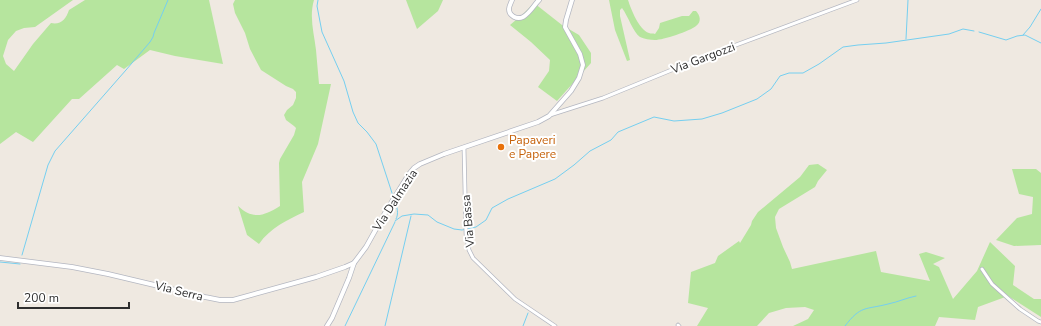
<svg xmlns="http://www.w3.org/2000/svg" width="1041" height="326" viewBox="0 0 1041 326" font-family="'Nunito Sans',sans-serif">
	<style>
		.green { fill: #b6e59e }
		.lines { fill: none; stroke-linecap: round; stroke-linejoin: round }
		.stream { stroke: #75cff0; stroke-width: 1 }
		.street-casing { stroke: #b4b7c1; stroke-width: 4.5 }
		.secondary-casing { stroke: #b4b7c1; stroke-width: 5.5 }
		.street { stroke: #fff; stroke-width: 3 }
		.secondary { stroke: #fff; stroke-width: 4 }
		.food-dot { fill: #e8710a; stroke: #fff; stroke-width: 1.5 }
		.labels { text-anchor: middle; stroke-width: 4; stroke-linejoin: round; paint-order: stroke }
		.street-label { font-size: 12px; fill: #2e2e2e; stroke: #fff }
		.food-label { font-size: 12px; fill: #c56008; stroke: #fff; text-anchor: start }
	</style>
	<rect width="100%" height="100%" fill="#efe9e1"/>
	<g class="green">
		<path d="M0 0H73L35 27 24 28 16 31 8 40 3 56 6 64 14 71 33 44 51 23C61 25 66 19 69 10L85 0H209L223 64 175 56 150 50 124 69 117 65 79 99H72L33 142 16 132 0 144Z"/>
		<path d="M235 0H314C309 17 314 33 316 50 317 61 318 73 319 84H331L318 144 302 182 304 212C287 220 270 228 259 244L247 235 238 206C253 220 264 216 280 206L279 163 280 159 294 135 296 128 294 126 286 120 284 115 287 110 293 105 296 98V92L293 89 286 86 261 70 250 49 245 33 235 13 233 4Z"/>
		<polygon points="406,0 443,0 438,11 417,29"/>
		<path d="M609 0H628C631 9 639 30 649 33 651 34 653 33 655 34L659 28 660 23 682 16H689L693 11H696C700 15 702 22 696 26 690 31 663 40 655 40 650 40 644 39 640 37 633 32 628 16 622 8L620 10V16L630 60 627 61 615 30Z"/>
		<polygon points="534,3 562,25 579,35 591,53 591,63 557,101 538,87 549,71 550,60 531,42 510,25 523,14"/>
		<polygon points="818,164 827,170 818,181 815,187 779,209 775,217 776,228 783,247 790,262 792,269 876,251 881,272 930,281 919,254 926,252 945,258 933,264 939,267 953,299 977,271 990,242 1015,266 1013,285 1034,299 1041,299 1041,317 1008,296 978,307 975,320 939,317 935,326 793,326 808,319 814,310 805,307 786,308 769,313 757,326 697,326 708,308 688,303 691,272 715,263 718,256 739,241 740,243 751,225 752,221 758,212 800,177 809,165"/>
		<polygon points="1012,169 1036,169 1041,173 1041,245 1014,246 996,240 1017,218 1032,214 1033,197 1019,194"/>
	</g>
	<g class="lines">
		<g class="stream">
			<polyline points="318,0 317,6 322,32 344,81 353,112 358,123 367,132 376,144 393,196"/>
			<polyline points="979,32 1006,40 1017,36 1025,35 1041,43"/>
			<polyline points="1023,35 1030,27 1041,9"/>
			<polyline points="906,39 908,0"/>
			<path d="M395 201C397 207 399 214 396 219"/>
			<polyline points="395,221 402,216 414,214 428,215 437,222 454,229 462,230 476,227 486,220 492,208 508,199 555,179 574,165 590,151 611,140 618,132 654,117 674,121 702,119 722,113 757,99 771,89 780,76 789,73 803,73 819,64 843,47 858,45 886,43 949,34 963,29 974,31"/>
			<polyline points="22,255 48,165 55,151 126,70 150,42 153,37 154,33 168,0"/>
			<polyline points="0,262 20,264"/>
			<polyline points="345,326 395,222"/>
			<polyline points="385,326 411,216"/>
			<polyline points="523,326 528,313"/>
			<path d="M845 326C861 305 865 310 888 304 898 302 906 298 916 296"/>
		</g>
		<defs>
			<g id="street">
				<polyline points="550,115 603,98 701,58 857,0"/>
				<polyline points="464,148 466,234 469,250 473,258 515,299 555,326"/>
				<polyline points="982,269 992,284 1020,309 1038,321 1041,322"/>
				<polyline points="678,325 679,326"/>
			</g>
			<g id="secondary">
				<path d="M512 0C511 3 509 6 509 9 509 16 517 20 523 17 530 13 534 5 539 0"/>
				<polyline points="0,258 72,267 108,274 205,297 220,300 233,300 316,277 345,267 354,263"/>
				<polyline points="327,326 332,318 349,278 354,263 366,247 385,213 409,174 414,168 420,164 444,154 538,122 549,116 571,91 579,78 583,65 580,54 565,27 566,20 572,0"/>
			</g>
		</defs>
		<use href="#street" class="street-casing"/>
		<use href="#secondary" class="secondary-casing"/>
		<use href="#street" class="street"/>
		<use href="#secondary" class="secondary"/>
	</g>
	<circle class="food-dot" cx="501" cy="147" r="4"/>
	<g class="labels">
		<g class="street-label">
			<text transform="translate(703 58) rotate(-21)" y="4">Via Gargozzi</text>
			<text transform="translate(395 200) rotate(-57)" y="4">Via Dalmazia</text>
			<text transform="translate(468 221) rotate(-95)" y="4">Via Bassa</text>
			<text transform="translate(179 291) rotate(14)" y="4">Via Serra</text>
		</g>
		<g class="food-label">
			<text x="509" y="144">Papaveri<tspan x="509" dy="14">e Papere</tspan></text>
		</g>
	</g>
	<path d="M18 302v6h111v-6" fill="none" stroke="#2e2e2e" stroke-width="2"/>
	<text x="24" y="302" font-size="12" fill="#2e2e2e" stroke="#ffffff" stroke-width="3" paint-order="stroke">200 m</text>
</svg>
